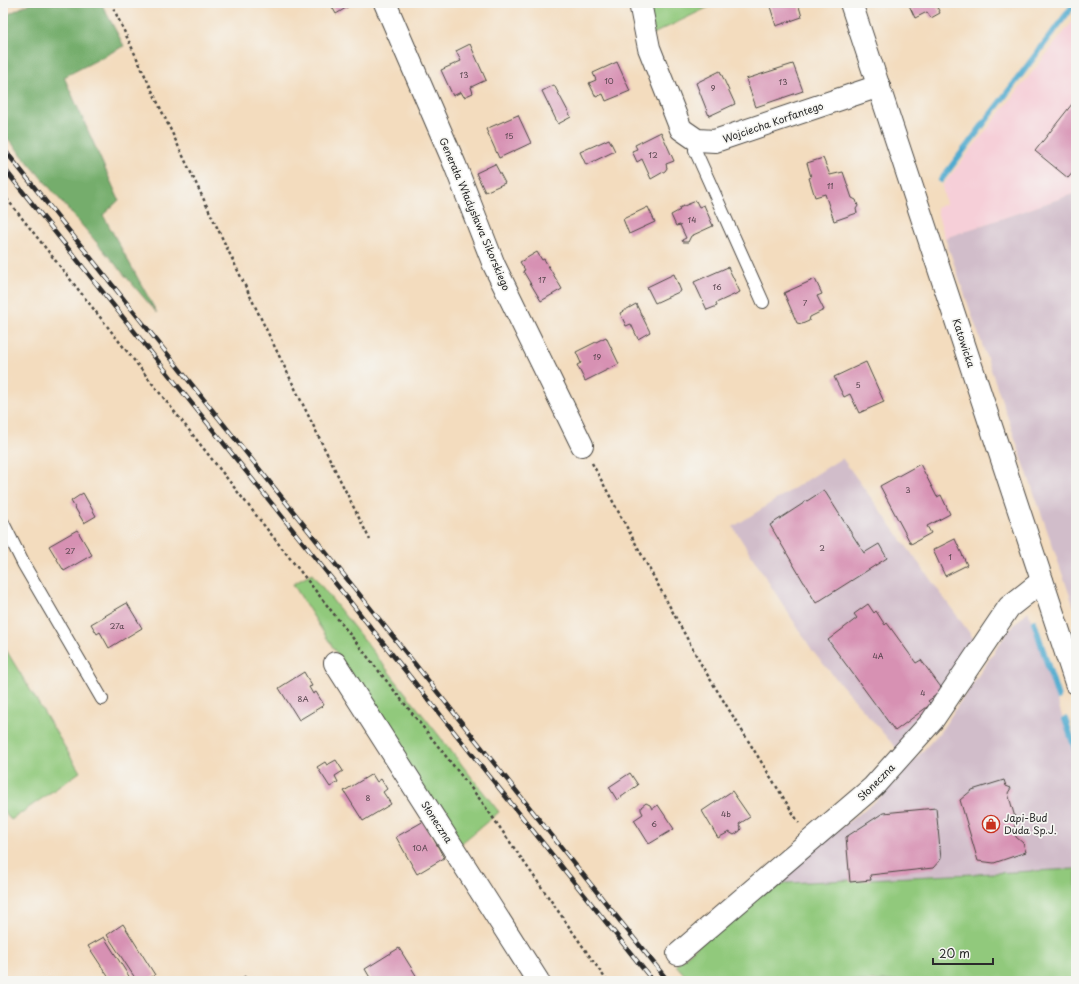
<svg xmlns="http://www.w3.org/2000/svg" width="1079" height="984" viewBox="0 0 1079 984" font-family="'Playpen Sans',sans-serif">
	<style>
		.built { fill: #f6cfd8 }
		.industrial { fill: #d1bdca }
		.green { fill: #91c97c; stroke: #5e7a54 }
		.forest { fill: #74ad6c; stroke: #506c4c }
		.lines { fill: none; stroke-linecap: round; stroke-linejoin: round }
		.stream { stroke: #51abcf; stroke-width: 6 }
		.building { fill: #d791b3 }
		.service-casing { stroke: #494641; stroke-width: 14 }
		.minor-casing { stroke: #494641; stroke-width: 24 }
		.tertiary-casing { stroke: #494641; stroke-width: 24 }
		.path { stroke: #494641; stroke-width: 2.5; stroke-dasharray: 3 3; stroke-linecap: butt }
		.service { stroke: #fff; stroke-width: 12 }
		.minor { stroke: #fff; stroke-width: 22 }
		.tertiary { stroke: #fff; stroke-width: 22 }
		.rail-casing { stroke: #2b2b2b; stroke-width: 4.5 }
		.rail { stroke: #f6f6f2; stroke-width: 3; stroke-dasharray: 9; stroke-linecap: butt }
		.labels { text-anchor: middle; stroke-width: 3.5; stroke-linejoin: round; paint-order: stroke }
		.number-label { font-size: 8px; fill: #56444d }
		.street-label { font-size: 10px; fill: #2b2b2b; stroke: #f6f6f2 }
		.poi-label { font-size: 10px; fill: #2b2b2b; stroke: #f6f6f2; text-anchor: start }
	</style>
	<rect width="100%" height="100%" fill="#f6f6f2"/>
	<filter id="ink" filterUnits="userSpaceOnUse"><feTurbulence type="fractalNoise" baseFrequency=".025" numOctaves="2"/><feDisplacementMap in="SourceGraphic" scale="8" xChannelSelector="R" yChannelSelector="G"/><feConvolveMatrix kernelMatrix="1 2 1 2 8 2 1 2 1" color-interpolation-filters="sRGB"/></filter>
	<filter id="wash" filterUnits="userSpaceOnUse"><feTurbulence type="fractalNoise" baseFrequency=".012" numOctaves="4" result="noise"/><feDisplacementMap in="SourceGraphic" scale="16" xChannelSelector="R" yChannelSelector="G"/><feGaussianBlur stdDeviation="0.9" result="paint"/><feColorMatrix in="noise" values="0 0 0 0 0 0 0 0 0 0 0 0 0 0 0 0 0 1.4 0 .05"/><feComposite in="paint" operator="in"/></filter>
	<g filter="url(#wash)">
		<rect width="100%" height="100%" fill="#f3dcbe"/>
		<polygon class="built" points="1076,17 1076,193 945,238 936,208 946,204 942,186"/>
		<g class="industrial">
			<polygon points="1076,193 1076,613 945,238"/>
			<polygon points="842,458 979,646 902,755 814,653 733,527"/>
			<polygon points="1028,611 1076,759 1076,869 767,884 882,796 940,732 1009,630"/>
		</g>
		<g class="green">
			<polygon points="645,3 714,3 715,4 649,36"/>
			<polygon points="312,574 499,812 458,846 293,584"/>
			<polygon points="3,645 80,772 11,820 3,809"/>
			<polygon points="1076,869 1076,981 690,981 676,965 767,884"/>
		</g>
		<polygon class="forest" points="30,3 101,3 124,46 64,77 119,200 103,215 157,313 3,133 3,17"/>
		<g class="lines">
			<g class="stream">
				<polyline points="941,180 1075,3"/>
				<polyline points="1034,622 1058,697"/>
				<polyline points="1065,719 1076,752"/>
			</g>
		</g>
		<g id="blocks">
			<g class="building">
				<polygon points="330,3 354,3 336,14"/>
				<polygon points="769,3 798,3 802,17 776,26"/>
				<polygon points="908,3 946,3 937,7 940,13 931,18 927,12 915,18"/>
				<polygon points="470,44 486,80 471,87 473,93 464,97 461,92 453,96 441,70 461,61 456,51"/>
				<polygon points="617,62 630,91 606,101 603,94 596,97 589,83 596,80 593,73"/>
				<polygon points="793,64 803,91 756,107 746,79"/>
				<polygon points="720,71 735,104 709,116 696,83"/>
				<polygon points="554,85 571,117 558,124 542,91"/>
				<polygon points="1076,99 1076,169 1068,178 1035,151"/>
				<polygon points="518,115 531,143 499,158 486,129"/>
				<polygon points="661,132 674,161 666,164 667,168 665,171 651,179 642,159 637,162 632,151 637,149 635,145"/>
				<polygon points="609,139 615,151 586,165 580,152"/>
				<polygon points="823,158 830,175 843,172 852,198 856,200 858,206 856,209 857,213 834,221 825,194 815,197 809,178 811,177 807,163"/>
				<polygon points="495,164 505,183 485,192 476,173"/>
				<polygon points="696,201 699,207 704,205 713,226 691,236 688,242 683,242 682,240 686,238 680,225 676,226 671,215 680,210 679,208"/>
				<polygon points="648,207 655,222 629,234 623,219"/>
				<polygon points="537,252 542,260 544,259 562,289 541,301 523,271 525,270 520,262"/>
				<polygon points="728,267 740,292 716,303 717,306 707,310 694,282"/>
				<polygon points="674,274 681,291 655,303 647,287"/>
				<polygon points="815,279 822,294 817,296 824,310 810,317 809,321 802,324 797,323 784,293"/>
				<polygon points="636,304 650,332 638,339 631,324 626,326 620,313"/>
				<polygon points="606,337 619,364 585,381 577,365 581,363 576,352"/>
				<polygon points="866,362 884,402 859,413 850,394 844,397 834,377"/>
				<polygon points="920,464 937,497 941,495 950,514 927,526 931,533 911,544 880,486"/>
				<polygon points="824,490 864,553 879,544 887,558 816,603 770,525"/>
				<polygon points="83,493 96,516 84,523 71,501"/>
				<polygon points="77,530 92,555 64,571 49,546"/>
				<polygon points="955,539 967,565 945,576 933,550"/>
				<polygon points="127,603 142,628 109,648 100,632 97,634 91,624"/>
				<polygon points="868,604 874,613 876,611 885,625 887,623 916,663 921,660 943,690 928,701 931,704 895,731 828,640 857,618 854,614"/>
				<polygon points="304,672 312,686 309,687 313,694 316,692 324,705 299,720 279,688"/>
				<polygon points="336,760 343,771 335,776 338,782 330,787 317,767 325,762 327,765"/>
				<polygon points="630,773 638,785 617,800 609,787"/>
				<polygon points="372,774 377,782 381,779 387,789 383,792 391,804 363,821 344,791"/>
				<polygon points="1004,780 1006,786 1011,788 1008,793 1016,821 1014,828 1016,837 1023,843 1026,852 994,863 978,861 960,800 972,790"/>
				<polygon points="732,791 750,817 739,824 741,828 740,831 734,835 729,832 718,838 702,811"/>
				<polygon points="646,803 650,805 652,809 658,805 674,829 649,844 634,820 643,814 641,810 641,807"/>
				<polygon points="936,808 941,859 933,868 870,875 871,880 850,882 846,837 883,813"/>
				<polygon points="424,821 444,858 417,874 396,837"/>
				<polygon points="123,924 155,975 145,981 137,981 107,935"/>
				<polygon points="104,937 132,981 111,981 88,946"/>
				<polygon points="399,948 417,977 411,981 372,981 365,969"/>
				<polygon points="245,976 248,981 236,981"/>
			</g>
		</g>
	</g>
	<g filter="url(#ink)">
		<use href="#blocks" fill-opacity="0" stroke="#494641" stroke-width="1"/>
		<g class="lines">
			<defs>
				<g id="service">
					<polyline points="697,140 695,150 763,302"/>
					<polyline points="3,523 24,565 102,699"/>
				</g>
				<g id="minor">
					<polyline points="385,3 455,165 494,265 582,445"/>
					<polyline points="640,3 649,48 681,129 697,140 715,141 879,86"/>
					<polyline points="335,663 538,981"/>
					<polyline points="678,954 873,787 932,721 1009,607 1042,581"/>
				</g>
				<polyline id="tertiary" points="851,3 1076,683"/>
			</defs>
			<use href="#service" class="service-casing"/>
			<use href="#minor" class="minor-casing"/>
			<use href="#tertiary" class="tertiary-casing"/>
			<g class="path">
				<path d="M111 3C195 183 281 362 370 540"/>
				<polyline points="3,194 482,802 607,981"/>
				<polyline points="592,463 702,666 799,823"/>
			</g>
			<use href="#service" class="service"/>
			<use href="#minor" class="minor"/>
			<use href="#tertiary" class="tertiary"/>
			<defs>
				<g id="rail">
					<polyline points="3,148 668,981"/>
					<polyline points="3,167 653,981"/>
				</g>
			</defs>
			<use href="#rail" class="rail-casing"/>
			<use href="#rail" class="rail"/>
		</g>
	</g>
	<defs>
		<symbol id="shop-ring" viewBox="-11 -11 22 22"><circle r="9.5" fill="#f6f6f2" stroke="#c8321e" stroke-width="1.5"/><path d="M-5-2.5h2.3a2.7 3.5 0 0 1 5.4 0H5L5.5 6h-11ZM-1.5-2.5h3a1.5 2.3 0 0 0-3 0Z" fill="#c8321e"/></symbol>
	</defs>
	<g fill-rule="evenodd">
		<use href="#shop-ring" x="981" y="814" width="20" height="20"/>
	</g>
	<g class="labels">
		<g class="number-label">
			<text x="464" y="78">13</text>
			<text x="609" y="84">10</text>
			<text x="783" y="85">13</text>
			<text x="713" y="91">9</text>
			<text x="509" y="139">15</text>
			<text x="653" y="158">12</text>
			<text x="830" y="189">11</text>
			<text x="692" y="223">14</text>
			<text x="542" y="283">17</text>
			<text x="717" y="290">16</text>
			<text x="805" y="306">7</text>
			<text x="597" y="360">19</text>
			<text x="858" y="388">5</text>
			<text x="908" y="493">3</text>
			<text x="822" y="551">2</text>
			<text x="70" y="554">27</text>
			<text x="950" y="560">1</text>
			<text x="117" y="629">27a</text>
			<text x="878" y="659">4A</text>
			<text x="923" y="696">4</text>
			<text x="303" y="702">8A</text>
			<text x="368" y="801">8</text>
			<text x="726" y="817">4b</text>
			<text x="654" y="827">6</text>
			<text x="420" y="851">10A</text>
		</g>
		<g class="street-label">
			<text transform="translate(773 122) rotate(-19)" y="4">Wojciecha Korfantego</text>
			<text transform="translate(475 214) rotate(67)" y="4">Generała Władysława Sikorskiego</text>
			<text transform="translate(964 343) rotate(72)" y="4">Katowicka</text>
			<text transform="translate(876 782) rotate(-45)" y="4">Słoneczna</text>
			<text transform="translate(437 822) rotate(57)" y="4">Słoneczna</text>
		</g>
		<g class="poi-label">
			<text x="1004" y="822">Japi-Bud<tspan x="1004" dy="12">Duda Sp.J.</tspan></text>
		</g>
	</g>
	<rect width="1079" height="984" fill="none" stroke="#f6f6f2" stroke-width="16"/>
	<path d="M933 958v6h60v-6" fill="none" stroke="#2b2b2b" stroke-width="2"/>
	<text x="939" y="958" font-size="12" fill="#2b2b2b" stroke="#f6f6f2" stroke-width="3" paint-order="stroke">20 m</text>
</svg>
